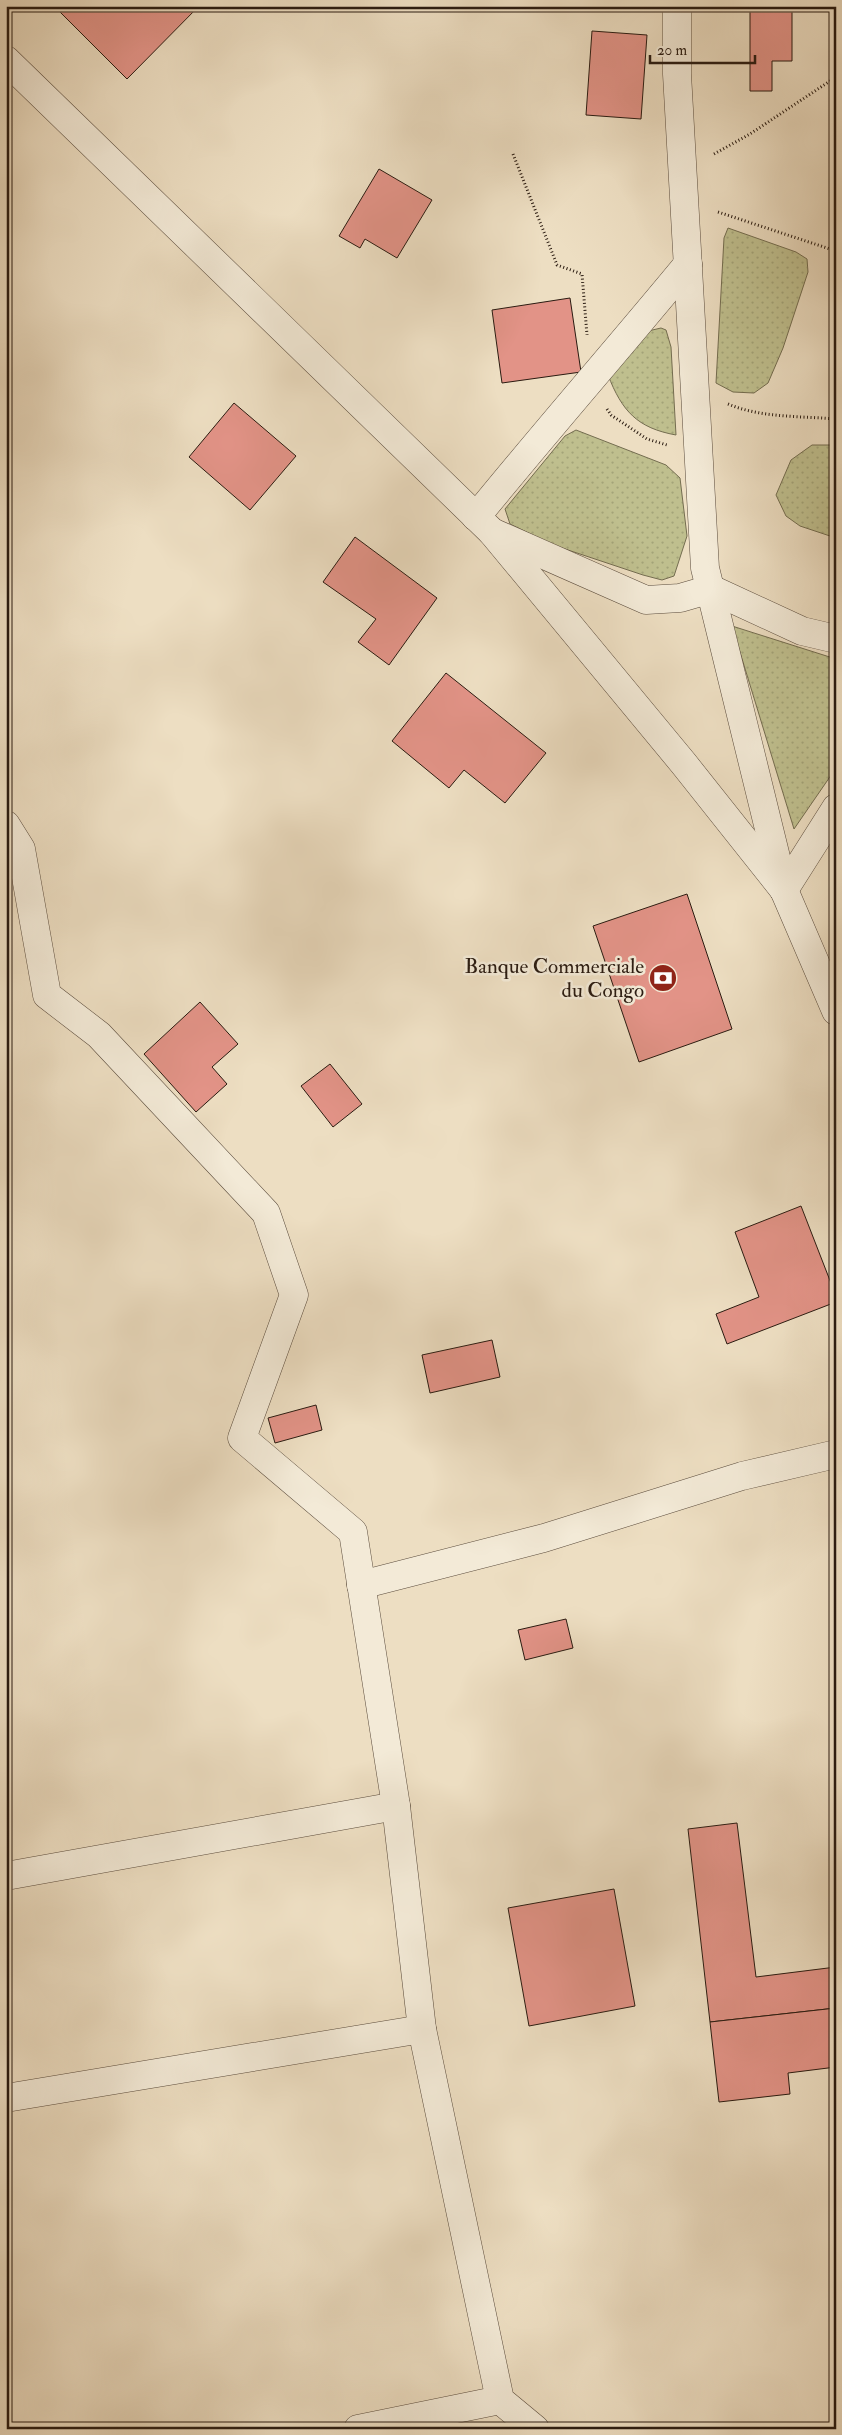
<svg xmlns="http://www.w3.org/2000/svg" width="842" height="2435" viewBox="0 0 842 2435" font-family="'IM FELL Double Pica',serif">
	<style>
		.grass { fill: url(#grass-dots); stroke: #746d50 }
		.building { fill: #e29387; stroke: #2a1b11 }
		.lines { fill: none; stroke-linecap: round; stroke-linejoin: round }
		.minor-casing { stroke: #5b4c3d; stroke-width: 29 }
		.tertiary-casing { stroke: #5b4c3d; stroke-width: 29 }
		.path { stroke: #2a1b11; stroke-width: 3; stroke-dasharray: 1 2.5; stroke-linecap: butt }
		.minor { stroke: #f3ead7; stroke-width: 28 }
		.tertiary { stroke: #f3ead7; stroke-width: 28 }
		.labels { text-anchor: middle; stroke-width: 5; stroke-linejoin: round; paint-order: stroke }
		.poi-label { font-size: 21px; fill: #2a1b11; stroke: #f3ead7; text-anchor: end }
	</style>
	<defs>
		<pattern id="grass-dots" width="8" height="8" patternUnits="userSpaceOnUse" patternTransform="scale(1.25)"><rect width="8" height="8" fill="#bfbf8e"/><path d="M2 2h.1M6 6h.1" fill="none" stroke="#a4a479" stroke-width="1.8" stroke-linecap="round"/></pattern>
	</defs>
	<rect width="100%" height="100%" fill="#eddec2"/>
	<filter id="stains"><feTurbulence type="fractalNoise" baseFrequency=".004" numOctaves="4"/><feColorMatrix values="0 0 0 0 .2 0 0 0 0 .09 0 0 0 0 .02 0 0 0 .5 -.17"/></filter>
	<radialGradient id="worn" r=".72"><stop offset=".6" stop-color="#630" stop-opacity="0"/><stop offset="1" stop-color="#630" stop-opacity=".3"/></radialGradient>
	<g class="grass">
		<polygon points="728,228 796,252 807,259 808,272 783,348 768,383 754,393 733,392 716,383 724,238"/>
		<path d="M661 328 666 330 671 347 676 435C637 428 622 411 608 375L648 331Z"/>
		<polygon points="576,430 666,465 680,478 687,536 674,576 662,580 643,575 553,545 510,524 505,509 565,436"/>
		<polygon points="812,445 836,445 836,538 800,526 786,516 776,495 791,460"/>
		<polygon points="732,626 836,659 836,768 794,829"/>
	</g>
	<g class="building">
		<polygon points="54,6 199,6 127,79"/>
		<polygon points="750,6 792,6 792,61 772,61 772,91 750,91"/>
		<polygon points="592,31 647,35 641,119 586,115"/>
		<polygon points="379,169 432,200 397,258 365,239 360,248 339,236"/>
		<polygon points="570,298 581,372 502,383 492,310"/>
		<polygon points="234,403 296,456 250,510 189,457"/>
		<polygon points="355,537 437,598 389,665 358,642 376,619 323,582"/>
		<polygon points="446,673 546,753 505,803 464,770 449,788 392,741"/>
		<polygon points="687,894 732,1029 639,1062 593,926"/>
		<polygon points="200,1002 238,1044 212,1067 227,1084 196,1112 144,1054"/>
		<polygon points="330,1064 362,1104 333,1127 301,1086"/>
		<polygon points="801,1206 836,1296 836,1302 727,1344 716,1314 759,1297 735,1232"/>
		<polygon points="492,1340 500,1377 430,1393 422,1355"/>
		<polygon points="316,1405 322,1430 275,1443 268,1418"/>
		<polygon points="566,1619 573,1648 525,1660 518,1630"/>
		<polygon points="737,1823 756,1977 836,1967 836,2008 710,2022 688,1829"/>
		<polygon points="614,1889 635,2006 529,2026 508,1908"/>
		<polygon points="836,2008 836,2067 788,2073 790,2094 719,2102 710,2022"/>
	</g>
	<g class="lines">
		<defs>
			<g id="minor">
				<polyline points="677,6 677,74 705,568 784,890"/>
				<path d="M476 517C545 432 618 349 688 264"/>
				<polyline points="492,532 646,600 680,598 711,589 802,631 836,639"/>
				<polyline points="6,825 21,849 47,995 99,1035 266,1213 294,1295 242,1438 353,1532 396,1806 422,2029 500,2400 535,2429"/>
				<polyline points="784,890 836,808"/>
				<polyline points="361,1585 544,1538 742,1476 836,1454"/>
				<polyline points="6,1876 396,1806"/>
				<polyline points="6,2098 422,2029"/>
				<polyline points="358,2429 500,2400"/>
			</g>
			<polyline id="tertiary" points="6,60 492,532 684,764 784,890 836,1011"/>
		</defs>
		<use href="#minor" class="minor-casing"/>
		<use href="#tertiary" class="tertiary-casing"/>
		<g class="path">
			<polyline points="513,154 557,265 582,274 587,335"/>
			<polyline points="714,154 750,134 836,77"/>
			<polyline points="718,212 836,251"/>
			<path d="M728 404C761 418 801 416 836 419"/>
			<polyline points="607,409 611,415 647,439 667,445"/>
		</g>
		<use href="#minor" class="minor"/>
		<use href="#tertiary" class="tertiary"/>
	</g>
	<defs>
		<symbol id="bank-disc" viewBox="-11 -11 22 22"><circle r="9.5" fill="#8f2418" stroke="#f3ead7"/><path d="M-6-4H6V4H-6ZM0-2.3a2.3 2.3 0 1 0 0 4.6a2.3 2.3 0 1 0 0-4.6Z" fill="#fff"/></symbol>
	</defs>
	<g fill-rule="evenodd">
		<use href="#bank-disc" x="647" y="962" width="32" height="32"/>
	</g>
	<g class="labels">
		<g class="poi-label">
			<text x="644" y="973">Banque Commerciale<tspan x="644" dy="24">du Congo</tspan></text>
		</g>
	</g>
	<rect width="842" height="2435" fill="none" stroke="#eddec2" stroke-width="25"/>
	<rect x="8" y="8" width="827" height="2420" fill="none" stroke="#2a1b11" stroke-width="2.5"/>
	<rect x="12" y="12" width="817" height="2410" fill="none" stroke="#2a1b11"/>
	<path d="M650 55v8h105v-8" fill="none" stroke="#2a1b11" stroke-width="2.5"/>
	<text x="657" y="55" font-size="15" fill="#2a1b11" stroke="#f3ead7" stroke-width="4" paint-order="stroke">20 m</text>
	<rect width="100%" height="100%" filter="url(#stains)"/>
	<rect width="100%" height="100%" fill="url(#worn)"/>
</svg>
